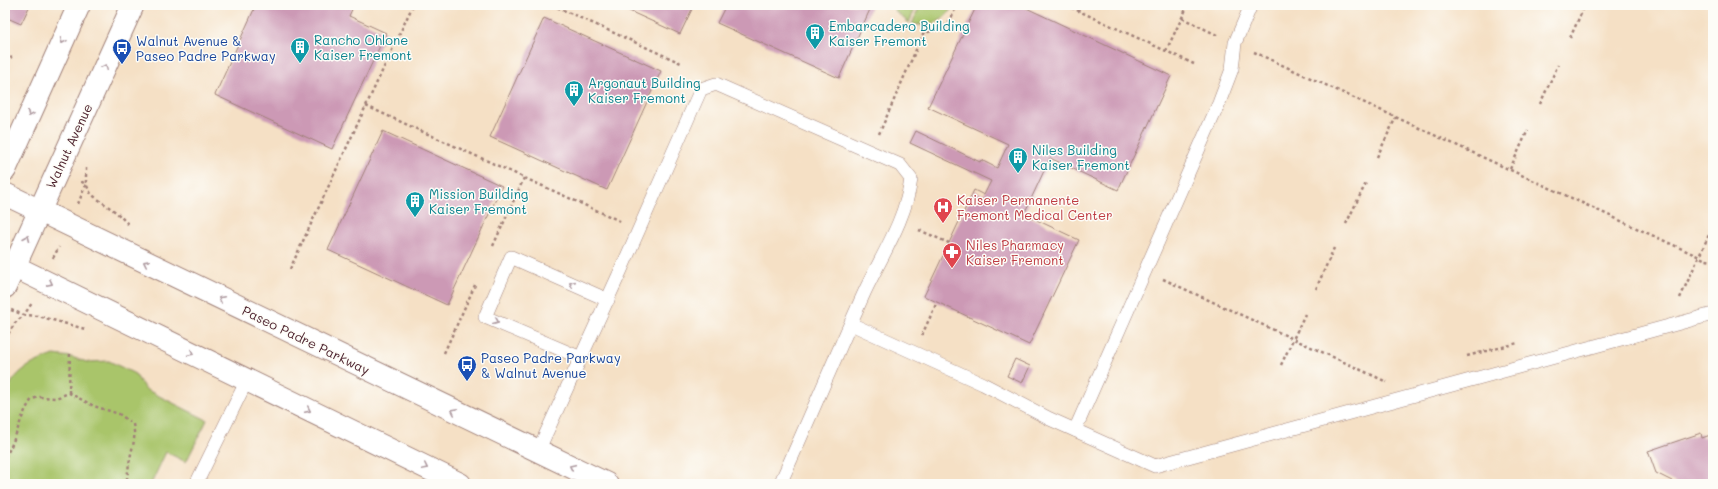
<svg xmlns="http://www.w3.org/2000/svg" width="1718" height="489" viewBox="0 0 1718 489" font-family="Mali,sans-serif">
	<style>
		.green { fill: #a9c56b; stroke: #7a724b }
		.building { fill: #cc99b5 }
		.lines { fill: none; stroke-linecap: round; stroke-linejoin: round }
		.service-casing { stroke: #a08078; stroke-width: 14 }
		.secondary-casing { stroke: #a08078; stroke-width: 24 }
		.path { stroke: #a08078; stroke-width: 2.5; stroke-dasharray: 3 3; stroke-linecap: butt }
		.service { stroke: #fff; stroke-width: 13 }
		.secondary { stroke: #fff; stroke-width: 22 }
		.oneway { stroke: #ae9aa0 }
		.labels { text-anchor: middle; stroke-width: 3; stroke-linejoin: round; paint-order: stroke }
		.culture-label { font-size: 13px; fill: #0d838f; stroke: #fdfcf7; text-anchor: start }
		.transit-label { font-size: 13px; fill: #164399; stroke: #fdfcf7; text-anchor: start }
		.street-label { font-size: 13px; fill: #4a1f2b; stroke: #fdfcf7 }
		.health-label { font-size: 13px; fill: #be3a42; stroke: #fdfcf7; text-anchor: start }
	</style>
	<rect width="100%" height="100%" fill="#fdfcf7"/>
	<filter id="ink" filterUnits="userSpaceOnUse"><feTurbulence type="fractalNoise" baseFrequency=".025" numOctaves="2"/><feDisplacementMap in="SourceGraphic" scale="8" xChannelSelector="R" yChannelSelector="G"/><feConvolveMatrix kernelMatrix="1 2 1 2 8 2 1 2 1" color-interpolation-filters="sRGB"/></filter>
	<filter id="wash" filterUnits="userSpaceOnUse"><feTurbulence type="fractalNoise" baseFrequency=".012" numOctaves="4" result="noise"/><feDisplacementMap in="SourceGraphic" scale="16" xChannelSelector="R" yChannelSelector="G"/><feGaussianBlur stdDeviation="0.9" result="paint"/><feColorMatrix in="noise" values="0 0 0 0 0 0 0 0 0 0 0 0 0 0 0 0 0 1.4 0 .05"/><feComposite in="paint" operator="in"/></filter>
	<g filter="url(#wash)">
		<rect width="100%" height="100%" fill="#f5e0c5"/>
		<g class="green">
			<polygon points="892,5 917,5 909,23 895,11"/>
			<path d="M920 5H953C945 23 929 27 912 24Z"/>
			<path d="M54 355 71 357 87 362 109 361 135 374 145 389 207 420 186 462 166 452 151 484H5V395C16 370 29 364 54 355Z"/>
		</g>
		<g id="blocks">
			<g class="building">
				<polygon points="5,5 30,5 21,24 5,17"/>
				<polygon points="256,5 354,5 349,16 386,33 332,149 215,95"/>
				<polygon points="616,5 694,5 680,34"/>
				<polygon points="726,5 872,5 839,78 717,23"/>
				<polygon points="977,5 1020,5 1171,76 1118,190 1050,158 1024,214 1079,240 1029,345 924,296 974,190 984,195 991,181 910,143 916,131 980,162 981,160 997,168 1008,144 928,107"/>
				<polygon points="544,18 661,71 607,190 490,137"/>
				<polygon points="383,131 502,186 447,305 328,250"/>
				<polygon points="1015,359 1030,366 1022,383 1007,376"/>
				<polygon points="1701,433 1702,438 1713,434 1713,484 1678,484 1656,473 1648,451"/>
			</g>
		</g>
	</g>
	<g filter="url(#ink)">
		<use href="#blocks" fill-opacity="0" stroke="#a08078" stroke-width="1"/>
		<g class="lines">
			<defs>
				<g id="service">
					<polyline points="851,324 983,384 1050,419 1155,466 1713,314"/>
					<polyline points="581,358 485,317 511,257 608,300"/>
					<polyline points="1075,430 1219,103 1232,69 1235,43 1251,5"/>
					<path d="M538 451 621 270 701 89 716 84 900 165 911 179C906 219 882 255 865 291 836 355 809 420 780 484"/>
					<polyline points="196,484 247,380"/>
				</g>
				<g id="secondary">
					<polyline points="5,170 79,5"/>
					<polyline points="5,194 607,484"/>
					<polyline points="5,262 460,484"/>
					<polyline points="5,287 133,5"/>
				</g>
			</defs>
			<use href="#service" class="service-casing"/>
			<use href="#secondary" class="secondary-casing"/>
			<g class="path">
				<polyline points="552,5 683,64"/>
				<polyline points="1066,5 1194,64"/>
				<polyline points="1182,18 1217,35"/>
				<polyline points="1570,38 1585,5"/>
				<polyline points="1166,51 1188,5"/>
				<polyline points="1254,52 1706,260 1713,261"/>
				<polyline points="5,54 12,58"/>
				<polyline points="5,104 9,99"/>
				<polyline points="1540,104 1558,65"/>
				<polyline points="366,106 622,222"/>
				<polyline points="879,134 923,34 948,25 957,5"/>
				<polyline points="1377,157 1396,117"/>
				<polyline points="86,168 86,184 91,194 117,213 130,226"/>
				<polyline points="1510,169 1528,130"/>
				<polyline points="78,204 86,184 80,181"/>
				<polyline points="1346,224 1366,183"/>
				<polyline points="919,230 949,243"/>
				<polyline points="493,246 524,178"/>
				<polyline points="53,258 59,247"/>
				<polyline points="290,269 413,5"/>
				<polyline points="1163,279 1387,382"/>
				<polyline points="1316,289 1334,248"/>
				<polyline points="1680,298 1713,226"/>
				<polyline points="11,310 24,315 32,303"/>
				<polyline points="922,335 937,302"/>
				<polyline points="5,339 15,323 24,315 38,316 85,329"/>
				<polyline points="444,353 475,285"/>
				<polyline points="1467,356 1518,343"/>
				<polyline points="1281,365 1305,314"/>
				<polyline points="69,393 70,351"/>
				<path d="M5 457C17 439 19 417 32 399L40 397 56 398 69 393 94 406 119 414 133 424C136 442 133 442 130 459 128 467 128 475 126 484"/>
			</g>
			<use href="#service" class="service"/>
			<use href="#secondary" class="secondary"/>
		</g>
		<defs><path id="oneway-chevron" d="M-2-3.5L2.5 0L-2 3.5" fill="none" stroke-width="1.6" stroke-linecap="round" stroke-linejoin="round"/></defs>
		<g class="oneway">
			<use href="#oneway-chevron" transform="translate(63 41) rotate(114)"/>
			<use href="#oneway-chevron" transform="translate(105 67) rotate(-65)"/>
			<use href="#oneway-chevron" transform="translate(30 114) rotate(114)"/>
			<use href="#oneway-chevron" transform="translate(27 238) rotate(-67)"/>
			<use href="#oneway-chevron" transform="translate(146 263) rotate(-154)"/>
			<use href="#oneway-chevron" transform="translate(50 283) rotate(27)"/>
			<use href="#oneway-chevron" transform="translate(572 284) rotate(-156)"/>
			<use href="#oneway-chevron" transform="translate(221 299) rotate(-154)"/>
			<use href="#oneway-chevron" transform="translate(496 321) rotate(23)"/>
			<use href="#oneway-chevron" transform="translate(191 353) rotate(26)"/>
			<use href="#oneway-chevron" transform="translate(308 410) rotate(26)"/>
			<use href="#oneway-chevron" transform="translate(454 411) rotate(-154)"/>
			<use href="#oneway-chevron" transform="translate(425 467) rotate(26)"/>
			<use href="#oneway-chevron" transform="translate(572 467) rotate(-155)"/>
		</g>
	</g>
	<defs>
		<symbol id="building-pin" viewBox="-11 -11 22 30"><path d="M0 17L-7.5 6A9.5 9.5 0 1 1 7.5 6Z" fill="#0f9aa8" stroke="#fdfcf7"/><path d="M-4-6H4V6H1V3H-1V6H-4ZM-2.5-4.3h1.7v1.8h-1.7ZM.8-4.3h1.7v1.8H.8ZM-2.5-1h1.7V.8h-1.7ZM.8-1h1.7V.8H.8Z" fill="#fff"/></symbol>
		<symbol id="bus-pin" viewBox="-11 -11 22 30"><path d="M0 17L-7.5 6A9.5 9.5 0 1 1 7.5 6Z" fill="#1a4fb4" stroke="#fdfcf7"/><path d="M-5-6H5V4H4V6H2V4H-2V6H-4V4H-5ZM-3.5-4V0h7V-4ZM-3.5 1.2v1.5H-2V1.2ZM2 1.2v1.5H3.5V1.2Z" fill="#fff"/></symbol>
		<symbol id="hospital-pin" viewBox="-11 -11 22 30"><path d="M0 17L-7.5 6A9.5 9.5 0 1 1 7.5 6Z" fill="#e0444e" stroke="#fdfcf7"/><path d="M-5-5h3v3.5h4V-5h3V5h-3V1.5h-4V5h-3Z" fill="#fff"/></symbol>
		<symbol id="pharmacy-pin" viewBox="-11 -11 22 30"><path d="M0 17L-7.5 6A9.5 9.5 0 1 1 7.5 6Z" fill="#e0444e" stroke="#fdfcf7"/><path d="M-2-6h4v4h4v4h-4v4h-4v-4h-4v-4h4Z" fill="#fff"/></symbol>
	</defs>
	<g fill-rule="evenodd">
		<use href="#building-pin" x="804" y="22" width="22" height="30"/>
		<use href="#building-pin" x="289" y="36" width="22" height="30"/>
		<use href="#bus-pin" x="111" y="37" width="22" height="30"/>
		<use href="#building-pin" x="563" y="79" width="22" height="30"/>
		<use href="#building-pin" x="1007" y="146" width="22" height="30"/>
		<use href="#building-pin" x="404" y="190" width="22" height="30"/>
		<use href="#hospital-pin" x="932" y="196" width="22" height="30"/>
		<use href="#pharmacy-pin" x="941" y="241" width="22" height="30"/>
		<use href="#bus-pin" x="456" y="354" width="22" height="30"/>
	</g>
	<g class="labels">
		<g class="culture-label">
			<text x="829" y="31">Embarcadero Building<tspan x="829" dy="15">Kaiser Fremont</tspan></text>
			<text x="314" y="45">Rancho Ohlone<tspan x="314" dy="15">Kaiser Fremont</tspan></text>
			<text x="588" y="88">Argonaut Building<tspan x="588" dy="15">Kaiser Fremont</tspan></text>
			<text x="1032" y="155">Niles Building<tspan x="1032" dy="15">Kaiser Fremont</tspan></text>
			<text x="429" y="199">Mission Building<tspan x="429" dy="15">Kaiser Fremont</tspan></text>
		</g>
		<g class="transit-label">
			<text x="136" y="46">Walnut Avenue &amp;<tspan x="136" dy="15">Paseo Padre Parkway</tspan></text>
			<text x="481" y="363">Paseo Padre Parkway<tspan x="481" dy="15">&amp; Walnut Avenue</tspan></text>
		</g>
		<g class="street-label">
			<text transform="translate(69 146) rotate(-65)" y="5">Walnut Avenue</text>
			<text transform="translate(306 340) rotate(26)" y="5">Paseo Padre Parkway</text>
		</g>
		<g class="health-label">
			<text x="957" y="205">Kaiser Permanente<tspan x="957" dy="15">Fremont Medical Center</tspan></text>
			<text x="966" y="250">Niles Pharmacy<tspan x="966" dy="15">Kaiser Fremont</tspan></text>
		</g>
	</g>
	<rect width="1718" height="489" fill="none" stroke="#fdfcf7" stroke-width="20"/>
</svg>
